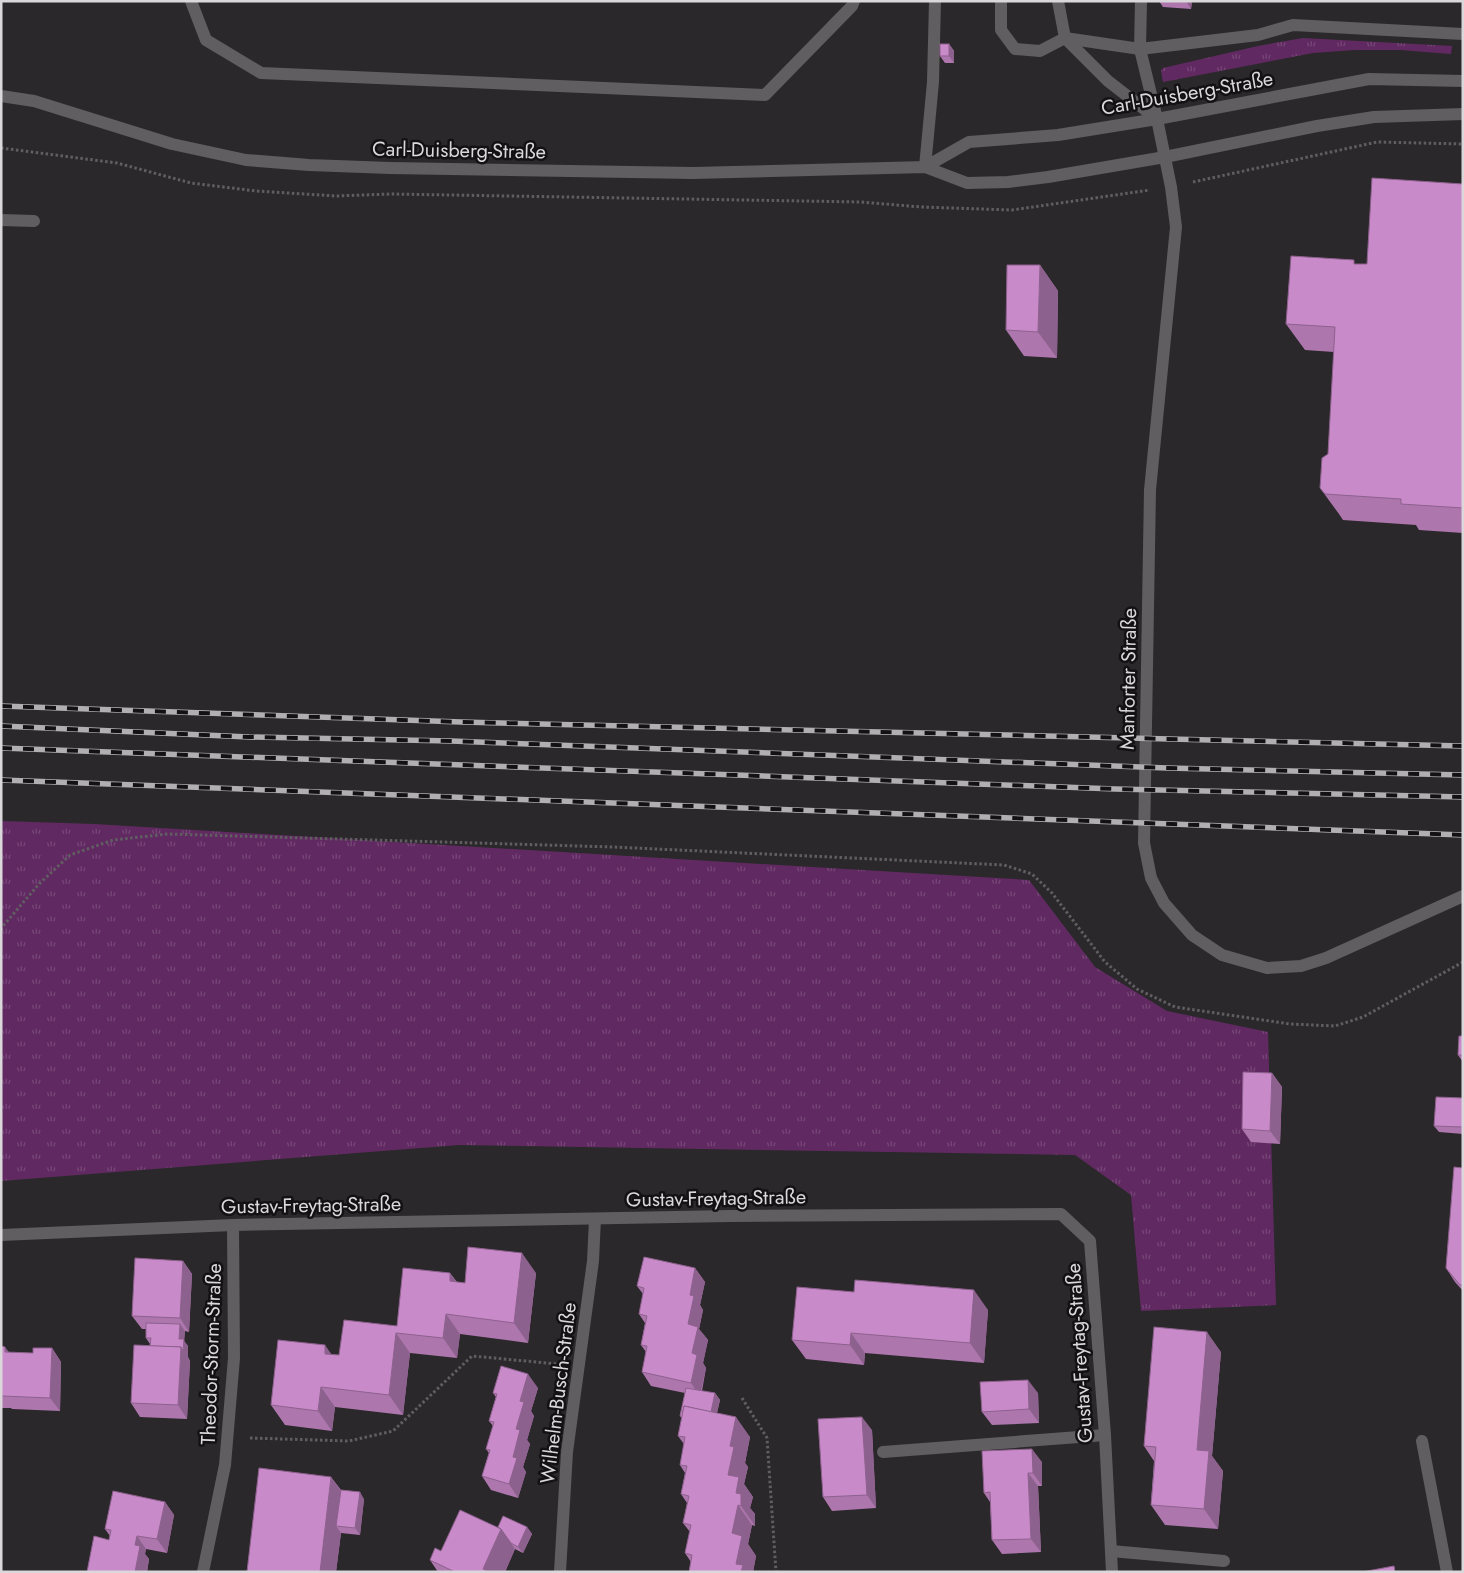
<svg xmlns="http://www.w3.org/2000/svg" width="1464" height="1573" viewBox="0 0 1464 1573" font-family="Jost,sans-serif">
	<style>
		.grass { fill: url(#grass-tufts) }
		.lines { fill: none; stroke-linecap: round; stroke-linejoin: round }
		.path { stroke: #615e61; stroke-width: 3; stroke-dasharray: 2.5 2.5; stroke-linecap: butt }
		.service { stroke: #605e60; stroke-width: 12 }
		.minor { stroke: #605e60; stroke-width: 12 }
		.tertiary { stroke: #605e60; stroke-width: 12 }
		.rail-casing { stroke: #b1afb1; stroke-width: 5.5 }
		.rail { stroke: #131113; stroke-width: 4; stroke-dasharray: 11; stroke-linecap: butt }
		.wall { fill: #ad77ae }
		.shaded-wall { fill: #8d618d }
		.building { fill: #c98aca; stroke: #8d618d }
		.labels { text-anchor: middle; stroke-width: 5; stroke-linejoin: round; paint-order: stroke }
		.street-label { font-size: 20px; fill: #dad8da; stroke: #131113 }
	</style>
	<defs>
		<pattern id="grass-tufts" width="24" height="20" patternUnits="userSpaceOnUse" patternTransform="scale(1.25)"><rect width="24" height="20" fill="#612962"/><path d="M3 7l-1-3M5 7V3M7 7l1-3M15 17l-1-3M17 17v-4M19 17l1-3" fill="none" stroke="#774778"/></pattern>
	</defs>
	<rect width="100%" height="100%" fill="#2b282b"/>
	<g class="grass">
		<polygon points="1303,38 1452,46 1451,54 1400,50 1354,50 1313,53 1163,82 1161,71 1163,68 1258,46"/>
		<polygon points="1,821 94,824 1029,880 1095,967 1167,1011 1268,1032 1276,1305 1141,1311 1131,1195 1075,1155 459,1145 1,1181"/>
	</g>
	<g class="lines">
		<g class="path">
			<polyline points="1,148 117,163 191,183 256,191 336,196 391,194 861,202 921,207 1012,210 1150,190"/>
			<polyline points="1193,182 1377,142 1463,144"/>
			<polyline points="1,930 3,926 39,884 70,855 113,840 168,834 613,847 1004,865 1032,874 1052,893 1105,962 1137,989 1175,1007 1290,1024 1335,1026 1363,1017 1463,962"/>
			<polyline points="742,1398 767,1438 776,1572"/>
			<polyline points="250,1438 349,1441 393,1431 472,1356 557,1364"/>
		</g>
		<g class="service">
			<polyline points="191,1 206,40 261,73 765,95 852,6 854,1"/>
			<polyline points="1001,1 1001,30 1015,49 1040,51 1065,38 1140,49 1258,35 1293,25 1463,34"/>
			<polyline points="1058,1 1065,38 1108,81 1157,119"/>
			<polyline points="1141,1 1140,49 1157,119"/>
			<polyline points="925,167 933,82 935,1"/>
			<polyline points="1,220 34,221"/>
			<polyline points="1422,1441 1447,1572"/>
			<polyline points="883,1452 1105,1435"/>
			<polyline points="1111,1551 1224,1561"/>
		</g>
		<g class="minor">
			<polyline points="1,1235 233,1225 730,1216 1061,1214 1090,1241 1105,1435 1112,1572"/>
			<polyline points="203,1572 225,1465 234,1358 233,1225"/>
			<polyline points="560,1572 567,1452 593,1261 595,1219"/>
		</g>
		<g class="tertiary">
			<polyline points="1,96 34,101 172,144 246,160 309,165 390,168 693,173 925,167 967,183 1008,182 1048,177 1165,157 1317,126 1374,117 1463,114"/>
			<polyline points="1157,119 1171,187 1176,227 1150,490 1144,843 1151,878 1164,903 1192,935 1222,955 1267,968 1301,966 1326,958 1463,896"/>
			<polyline points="925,167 969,142 1058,135 1157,119 1369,79 1463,81"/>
		</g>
		<defs>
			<g id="rail">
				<polyline points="1,706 461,722 1463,746"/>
				<polyline points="1,726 249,737 451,741 1167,768 1463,775"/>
				<polyline points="1,748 1115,789 1463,797"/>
				<polyline points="1,780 1463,835"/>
			</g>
		</defs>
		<use href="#rail" class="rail-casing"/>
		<use href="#rail" class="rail"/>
	</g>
	<g class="wall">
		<polygon points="1159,1 1192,1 1191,9 1163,7"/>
		<polygon points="949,44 954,51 954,63 945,63 940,56"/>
		<polygon points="1463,184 1463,533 1419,530 1416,525 1343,520 1339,514 1320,488 1328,454 1334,352 1305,350 1286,324 1357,264 1367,264"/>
		<polygon points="1040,265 1058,291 1057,358 1024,356 1006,330"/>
		<polygon points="1463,1036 1463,1062 1458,1055"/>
		<polygon points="1272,1073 1282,1087 1280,1144 1251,1142 1242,1129"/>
		<polygon points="1463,1098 1463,1134 1439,1132 1434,1126"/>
		<polygon points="1463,1168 1463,1291 1455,1282 1446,1268"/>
		<polygon points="183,1261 192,1274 189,1332 185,1331 184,1341 188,1346 188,1357 190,1361 187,1419 140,1417 131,1403 150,1344 146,1338 146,1329 142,1329 132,1316"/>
		<polygon points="695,1268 705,1282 700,1305 703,1310 699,1329 708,1340 703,1363 706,1368 702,1391 715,1393 720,1400 717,1413 750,1437 745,1463 748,1467 744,1484 753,1497 750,1508 755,1514 755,1526 752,1525 748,1544 756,1556 753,1572 689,1572 691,1562 685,1553 690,1532 683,1523 687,1503 681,1494 685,1473 680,1465 684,1444 678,1436 682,1419 680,1416 685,1393 651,1386 642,1372 646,1352 641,1345 645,1323 639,1314 643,1294 637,1286"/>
		<polygon points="450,1273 457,1282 465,1283 536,1273 528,1343 460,1334 457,1358 410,1353 403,1415 335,1407 332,1431 285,1425 271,1405 339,1355 397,1326"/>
		<polygon points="854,1292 988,1310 984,1363 865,1353 864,1365 806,1359 792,1340"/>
		<polygon points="1,1346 9,1353 33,1353 52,1348 61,1362 60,1411 12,1409 11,1408 1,1408"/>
		<polygon points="1221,1352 1212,1456 1223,1471 1218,1529 1165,1525 1151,1505 1154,1461 1144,1446"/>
		<polygon points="538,1388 531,1411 534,1416 527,1440 530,1444 523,1467 526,1472 518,1498 491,1490 482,1476 489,1453 486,1449 493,1426 489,1421 496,1397 493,1393"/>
		<polygon points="1038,1393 1039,1423 992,1425 982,1412"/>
		<polygon points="872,1430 876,1508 832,1511 823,1497"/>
		<polygon points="1042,1462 1042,1486 1038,1486 1041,1552 1002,1554 992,1540 990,1502 984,1493"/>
		<polygon points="331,1477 341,1490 364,1499 360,1535 341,1533 336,1572 247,1572"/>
		<polygon points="165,1502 174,1515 167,1553 146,1549 145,1554 149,1559 147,1572 87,1572 109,1540 110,1536 105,1529"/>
		<polygon points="498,1527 527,1527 532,1534 523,1553 515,1549 505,1572 438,1572 430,1560"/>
	</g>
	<g class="shaded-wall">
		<polygon points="1186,1 1192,1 1191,9"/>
		<polygon points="949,44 954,51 954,63 949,56"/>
		<polygon points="1040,265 1058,291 1057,358 1038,332"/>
		<polygon points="1272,1073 1282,1087 1280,1144 1270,1131"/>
		<polygon points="522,1253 536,1273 528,1343 514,1323"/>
		<polygon points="183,1261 192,1274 189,1332 180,1318"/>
		<polygon points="695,1268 705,1282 700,1305 703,1310 699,1329 708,1340 703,1363 706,1368 700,1396 691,1383 692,1353 688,1324 690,1295"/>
		<polygon points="450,1273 464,1293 450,1281"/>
		<polygon points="974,1290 988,1310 984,1363 970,1343"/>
		<polygon points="446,1314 460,1334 457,1358 443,1338"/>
		<polygon points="180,1324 185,1331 184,1341 188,1346 188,1357 190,1361 187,1419 178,1405 181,1347 179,1339"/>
		<polygon points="1207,1332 1221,1352 1212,1456 1223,1471 1218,1529 1204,1509 1197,1450"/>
		<polygon points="396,1333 410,1353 403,1415 389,1395"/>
		<polygon points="851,1333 865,1353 864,1365 850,1345"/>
		<polygon points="325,1345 339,1365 325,1354"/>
		<polygon points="5,1347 15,1360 5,1352"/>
		<polygon points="52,1348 61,1362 60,1411 50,1398"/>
		<polygon points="528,1374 538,1388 531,1411 534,1416 527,1440 530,1444 523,1467 526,1472 518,1498 509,1484 520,1401"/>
		<polygon points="1028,1380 1038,1393 1039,1423 1029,1409"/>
		<polygon points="321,1387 335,1407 332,1431 318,1411"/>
		<polygon points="715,1393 720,1400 713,1429 708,1422"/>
		<polygon points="736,1417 750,1437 745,1463 748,1467 744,1484 753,1497 750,1508 755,1514 755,1526 741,1506 728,1475 730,1446"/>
		<polygon points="862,1417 872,1430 876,1508 867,1495"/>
		<polygon points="1032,1449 1042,1462 1042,1486 1033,1473"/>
		<polygon points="1028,1473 1038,1486 1041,1552 1031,1539"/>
		<polygon points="331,1477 345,1497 336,1526 341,1533 336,1572 320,1572"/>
		<polygon points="360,1492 364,1499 360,1535 355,1528"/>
		<polygon points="165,1502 174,1515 167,1553 157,1539"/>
		<polygon points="738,1505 752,1525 748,1544 756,1556 753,1572 741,1572 736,1564 732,1533"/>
		<polygon points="527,1527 532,1534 523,1553 518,1547"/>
		<polygon points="501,1529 515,1549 505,1572 485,1572 483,1569"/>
		<polygon points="137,1536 146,1549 145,1554 149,1559 147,1572 135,1572 135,1545"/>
	</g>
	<g class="building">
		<rect x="940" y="44" width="9" height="12"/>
		<polygon points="1372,178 1463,184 1463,508 1401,504 1401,499 1325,494 1320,488 1322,458 1328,454 1335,327 1286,324 1291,256 1354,260 1354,264 1367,264"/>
		<polygon points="1007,265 1040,265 1038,332 1006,330"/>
		<polygon points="1459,1036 1463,1036 1463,1055 1458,1055"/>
		<polygon points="1243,1072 1272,1073 1270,1131 1242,1129"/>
		<polygon points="1436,1097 1463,1098 1463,1127 1434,1126"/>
		<polygon points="1454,1167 1463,1168 1463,1285 1460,1285 1446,1268"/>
		<polygon points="468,1247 522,1253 514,1323 446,1314 443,1338 396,1333 389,1395 321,1387 318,1411 271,1405 278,1340 325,1345 325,1354 339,1355 344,1320 397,1326 403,1268 450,1273 450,1281 465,1283"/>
		<polygon points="644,1257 695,1268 690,1295 694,1296 688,1324 698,1327 692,1353 697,1355 691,1383 642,1372 647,1346 641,1345 647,1316 639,1314 644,1288 637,1286"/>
		<polygon points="135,1258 183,1261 180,1318 132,1316"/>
		<polygon points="855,1280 974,1290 970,1343 851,1333 850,1345 792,1340 797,1287 854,1292"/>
		<polygon points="146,1323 180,1324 179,1339 184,1339 183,1351 181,1347 150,1346 151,1338 146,1338"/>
		<polygon points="1154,1327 1207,1332 1197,1450 1209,1451 1204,1509 1151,1505 1156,1447 1144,1446"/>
		<polygon points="134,1345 181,1347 178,1405 131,1403"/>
		<polygon points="1,1346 5,1347 5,1352 33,1353 33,1348 52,1348 50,1398 2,1396 1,1394"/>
		<polygon points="501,1366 528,1374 520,1401 524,1402 516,1429 520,1430 513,1457 517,1458 509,1484 482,1476 490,1450 486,1449 494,1422 489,1421 497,1394 493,1393"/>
		<polygon points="1028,1380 1029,1409 982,1412 980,1382"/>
		<polygon points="686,1388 715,1393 711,1412 684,1406 682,1417 680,1416"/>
		<polygon points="684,1406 736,1417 730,1446 734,1447 728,1475 739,1477 736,1493 741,1494 741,1506 738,1505 732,1533 742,1536 736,1564 743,1565 741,1572 689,1572 692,1555 685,1553 691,1525 683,1523 689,1496 681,1494 687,1466 680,1465 685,1437 678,1436"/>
		<polygon points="862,1417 867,1495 823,1497 818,1419"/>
		<polygon points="1032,1449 1033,1473 1028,1473 1031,1539 992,1540 990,1492 984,1493 982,1451"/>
		<polygon points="259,1468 331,1477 320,1572 247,1572"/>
		<polygon points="341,1490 360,1492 355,1528 336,1526"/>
		<polygon points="113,1491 165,1502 157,1539 137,1536 135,1545 140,1546 135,1572 87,1572 94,1536 109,1540 111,1530 105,1529"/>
		<polygon points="460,1510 501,1529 483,1569 489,1572 455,1572 430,1560 435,1548 441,1551"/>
		<polygon points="503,1516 527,1527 518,1547 511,1543 501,1529 498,1527"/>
		<polygon points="1394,1566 1395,1572 1362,1572"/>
	</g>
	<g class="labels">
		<g class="street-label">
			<text transform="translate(1187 93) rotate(-10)" y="7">Carl-Duisberg-Straße</text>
			<text transform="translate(459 150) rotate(1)" y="7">Carl-Duisberg-Straße</text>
			<text transform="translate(1128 679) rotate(-89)" y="7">Manforter Straße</text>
			<text transform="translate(716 1198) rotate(-1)" y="7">Gustav-Freytag-Straße</text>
			<text transform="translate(311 1205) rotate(-1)" y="7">Gustav-Freytag-Straße</text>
			<text transform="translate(1079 1353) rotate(-94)" y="7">Gustav-Freytag-Straße</text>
			<text transform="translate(211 1354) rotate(-88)" y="7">Theodor-Storm-Straße</text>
			<text transform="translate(558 1393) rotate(-83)" y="7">Wilhelm-Busch-Straße</text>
		</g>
	</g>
	<rect width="1464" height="1573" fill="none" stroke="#dad8da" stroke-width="5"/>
</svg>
